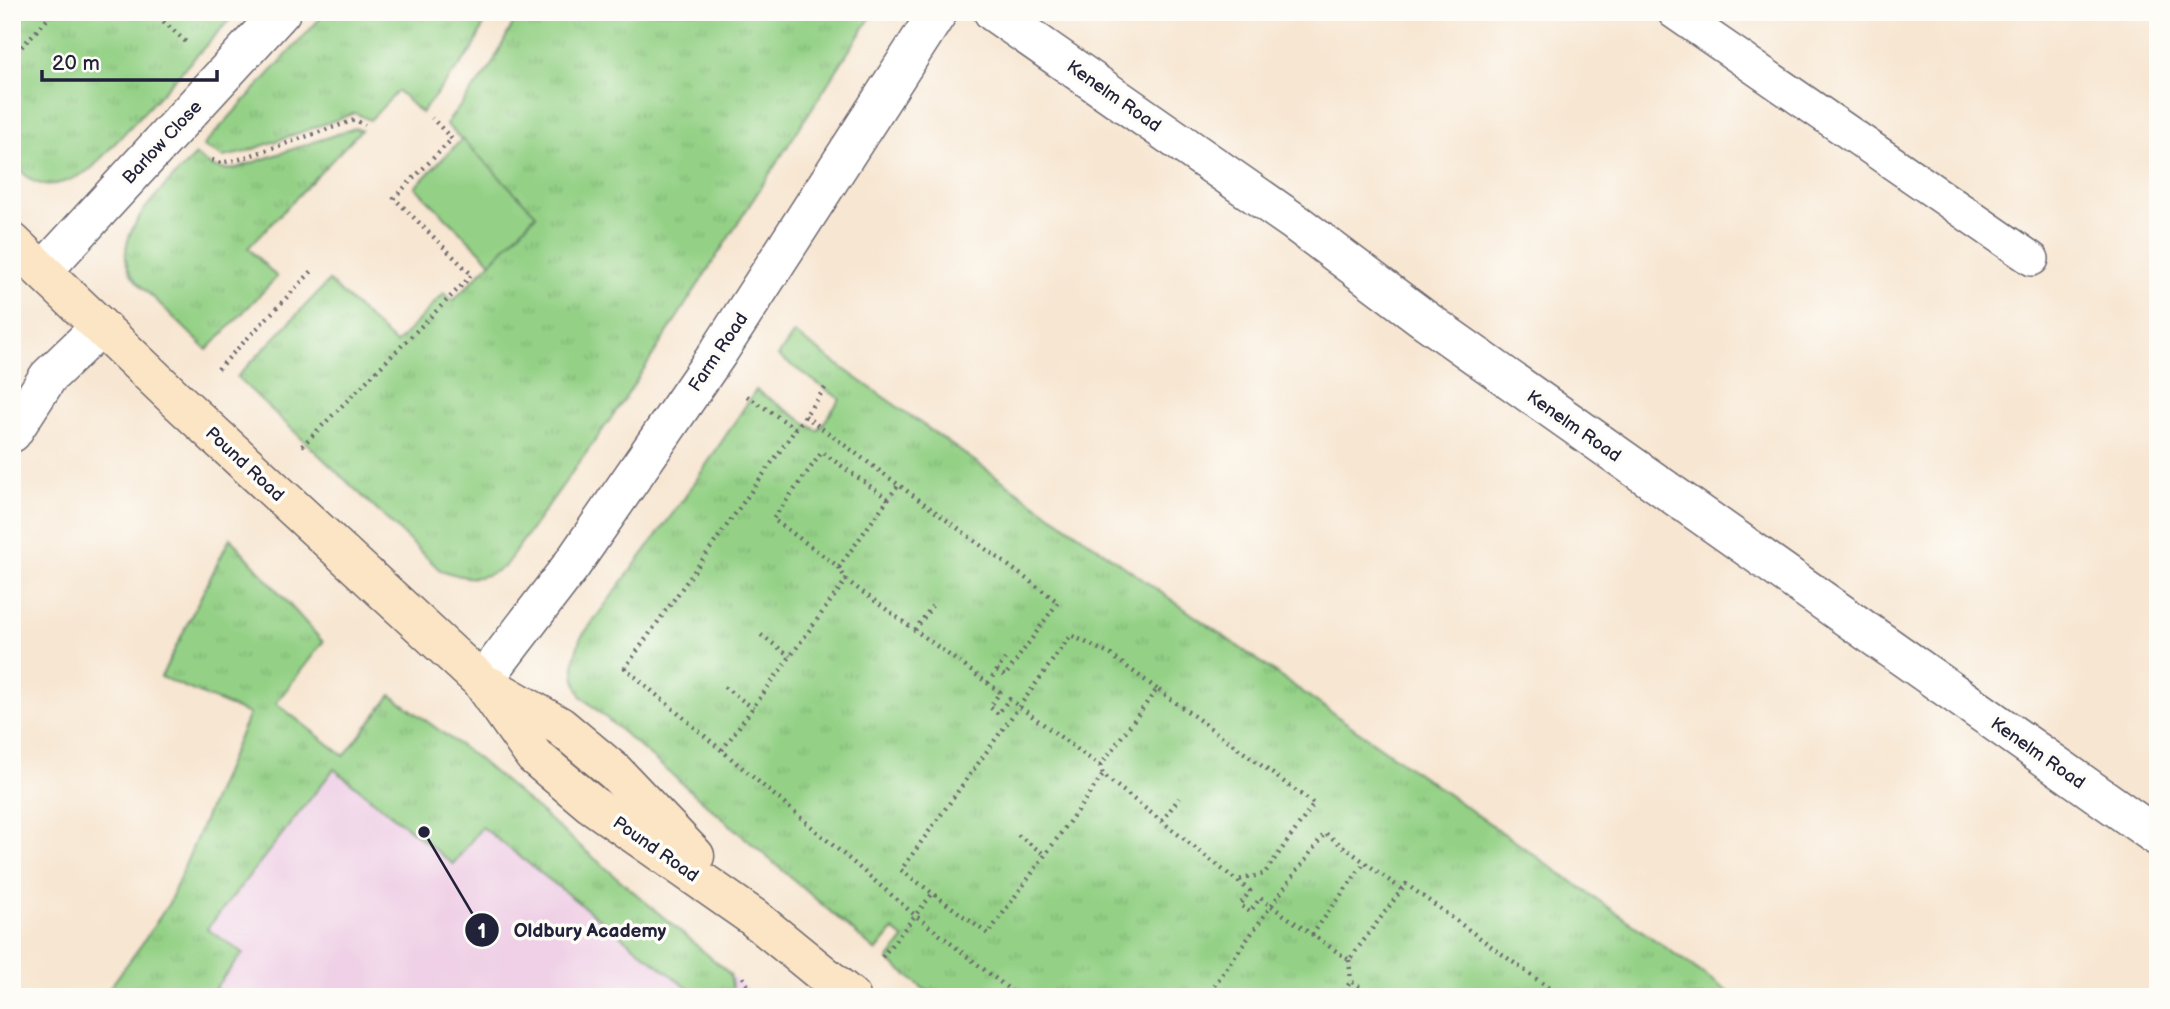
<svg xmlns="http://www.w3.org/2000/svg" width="2170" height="1009" viewBox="0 0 2170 1009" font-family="'Balsamiq Sans',sans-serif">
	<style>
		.built { fill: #efd0e6 }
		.grass { fill: url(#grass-tufts); stroke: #5b7a60; stroke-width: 2 }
		.garden { fill: #94d186; stroke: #5b7a60; stroke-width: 2 }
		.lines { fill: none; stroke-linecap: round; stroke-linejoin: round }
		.lane-casing { stroke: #6d6770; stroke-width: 36 }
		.street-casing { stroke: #6d6770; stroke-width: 41 }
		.secondary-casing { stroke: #6d6770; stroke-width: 41 }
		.path { stroke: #6d6770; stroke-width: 4.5; stroke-dasharray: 2 5; stroke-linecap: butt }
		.lane { stroke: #fff; stroke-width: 33 }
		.street { stroke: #fff; stroke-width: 38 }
		.secondary { stroke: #fce5c4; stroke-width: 38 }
		.labels { text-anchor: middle; stroke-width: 7; stroke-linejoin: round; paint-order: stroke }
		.street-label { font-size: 18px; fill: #22223b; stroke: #fdfcf7 }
		.leader { fill: none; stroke: #22223b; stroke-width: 2.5 }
		.callout-dot { fill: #22223b; stroke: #fdfcf7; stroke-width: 2.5 }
		.mark-label { font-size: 21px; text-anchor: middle; font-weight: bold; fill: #fff }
		.callout-label { font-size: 19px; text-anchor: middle; font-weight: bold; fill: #22223b; stroke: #fdfcf7; stroke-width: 7; stroke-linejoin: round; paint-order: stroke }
	</style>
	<defs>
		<pattern id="grass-tufts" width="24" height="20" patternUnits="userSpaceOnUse" patternTransform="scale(1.75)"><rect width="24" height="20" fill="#94d186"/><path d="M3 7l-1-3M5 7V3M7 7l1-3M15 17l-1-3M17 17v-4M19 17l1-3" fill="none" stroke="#7fb375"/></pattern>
	</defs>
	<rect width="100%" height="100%" fill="#fdfcf7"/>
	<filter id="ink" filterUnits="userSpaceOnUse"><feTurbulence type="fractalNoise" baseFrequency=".0143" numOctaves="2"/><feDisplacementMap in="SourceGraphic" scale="14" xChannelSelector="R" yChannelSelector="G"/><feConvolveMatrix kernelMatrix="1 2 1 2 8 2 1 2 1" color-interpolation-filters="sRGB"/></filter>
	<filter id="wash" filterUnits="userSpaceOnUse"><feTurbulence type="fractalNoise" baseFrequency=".00686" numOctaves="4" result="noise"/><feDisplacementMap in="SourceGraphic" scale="28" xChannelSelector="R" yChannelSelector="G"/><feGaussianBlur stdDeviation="1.57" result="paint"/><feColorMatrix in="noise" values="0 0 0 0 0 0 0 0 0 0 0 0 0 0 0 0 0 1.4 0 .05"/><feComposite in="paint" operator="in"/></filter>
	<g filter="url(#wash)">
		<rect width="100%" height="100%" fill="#f7e6d1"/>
		<polygon class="built" points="391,695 477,758 757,997 157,997 206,929"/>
		<g class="grass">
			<path d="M12 12H237L92 168C77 178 51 191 33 181 26 177 18 167 12 161Z"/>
			<polygon points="326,12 462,12 472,16 487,17 473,49 421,113 398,91 370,120 355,113 242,153 223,157 203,146"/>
			<path d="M536 12H874L622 403 504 567C480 582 466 579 440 570L237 377 329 281 396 344 444 293 453 301 536 215 446 124 490 68 517 16Z"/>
			<path d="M355 128 361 130 248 248 277 277 207 350C190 333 173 317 156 300 147 292 136 283 130 272 109 231 171 181 196 155 209 166 217 171 234 169Z"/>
			<path d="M794 333 855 377 1736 997H934L888 960 904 939 893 930 876 951 582 697C570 676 573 661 580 639L685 497 756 390 818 431 840 399 778 356Z"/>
			<polygon points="230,538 323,642 276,703 344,756 391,695 477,758 730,974 734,997 699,997 482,827 453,864 334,769 207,929 243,953 215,988 226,997 103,997 144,941 169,903 249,714 161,677"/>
		</g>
		<polygon class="garden" points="462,139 536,214 491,262 415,187"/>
	</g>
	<g filter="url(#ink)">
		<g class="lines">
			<defs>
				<polyline id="lane" points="1674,12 2032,259"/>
				<g id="street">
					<polyline points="993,12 1296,223 1424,319 2158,837"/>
					<polyline points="43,271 281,12"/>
					<polyline points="12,433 48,377 100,327"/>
					<polyline points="482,682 571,566 718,353 938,12"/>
				</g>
				<g id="secondary">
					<polyline points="12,242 178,401 482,682 534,756 591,804 753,917 851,997"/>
					<polyline points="490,686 560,726 615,772 695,856"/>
				</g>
			</defs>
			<use href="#lane" class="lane-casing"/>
			<use href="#street" class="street-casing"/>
			<use href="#secondary" class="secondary-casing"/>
			<g class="path">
				<polyline points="153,12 186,42"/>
				<polyline points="12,57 54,12"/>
				<polyline points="212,160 221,163 240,159 355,120 365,125"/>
				<polyline points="218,369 312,271"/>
				<polyline points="825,388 625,668 916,916 1019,997"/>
				<polyline points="747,396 796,429"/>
				<polyline points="805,416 1058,602 1005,676 997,670"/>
				<polyline points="302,446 472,275 394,198 452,139 432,118"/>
				<polyline points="888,499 822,452 773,519 839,567 899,484"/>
				<polyline points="839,567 846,580"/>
				<polyline points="915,630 932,606"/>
				<polyline points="761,635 790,656"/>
				<polyline points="988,683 1005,659"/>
				<polyline points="724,687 753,708"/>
				<polyline points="1157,689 1111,655 1071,635 901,870 988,934 1103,775 1250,891 1240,905 1250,912 1260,898 1271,906 1325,833 1401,889"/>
				<polyline points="722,750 846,580 1000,692 990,707 998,714 1009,699 1100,766 1103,775"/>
				<polyline points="1100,766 1157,689 1314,804 1264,874 1238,880"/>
				<polyline points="1162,821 1179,798"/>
				<polyline points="1018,835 1045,855"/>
				<polyline points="1312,935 1365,862"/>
				<polyline points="882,957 933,893"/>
				<polyline points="1349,960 1351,981"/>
				<polyline points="743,977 754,997"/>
				<polyline points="1206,997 1271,906 1349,960 1406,884 1561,997"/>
				<polyline points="1340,997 1351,981 1374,997"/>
				<polyline points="1418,997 1423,990"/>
			</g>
			<use href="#lane" class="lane"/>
			<use href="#street" class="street"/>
			<use href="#secondary" class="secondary"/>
		</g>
	</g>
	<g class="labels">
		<g class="street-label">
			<text transform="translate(1114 96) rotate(35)" y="6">Kenelm Road</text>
			<text transform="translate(162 142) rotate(-47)" y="6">Barlow Close</text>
			<text transform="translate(718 352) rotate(-56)" y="6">Farm Road</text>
			<text transform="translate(1574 426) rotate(35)" y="6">Kenelm Road</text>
			<text transform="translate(245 464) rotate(43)" y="6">Pound Road</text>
			<text transform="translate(2038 753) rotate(35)" y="6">Kenelm Road</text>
			<text transform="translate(656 849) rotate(35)" y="6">Pound Road</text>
		</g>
	</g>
	<path class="leader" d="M424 832L482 930"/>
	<g class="callout-dot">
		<circle cx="424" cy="832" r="7"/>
		<circle cx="482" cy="930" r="18"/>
	</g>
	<g class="mark-label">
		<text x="482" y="938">1</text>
	</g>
	<g class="callout-label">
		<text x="590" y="937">Oldbury Academy</text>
	</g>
	<rect width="2170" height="1009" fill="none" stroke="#fdfcf7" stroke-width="42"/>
	<path d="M42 70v10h175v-10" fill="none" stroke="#22223b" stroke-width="3.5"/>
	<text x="52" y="70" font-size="21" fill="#22223b" stroke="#fdfcf7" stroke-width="5" paint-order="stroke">20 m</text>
</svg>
